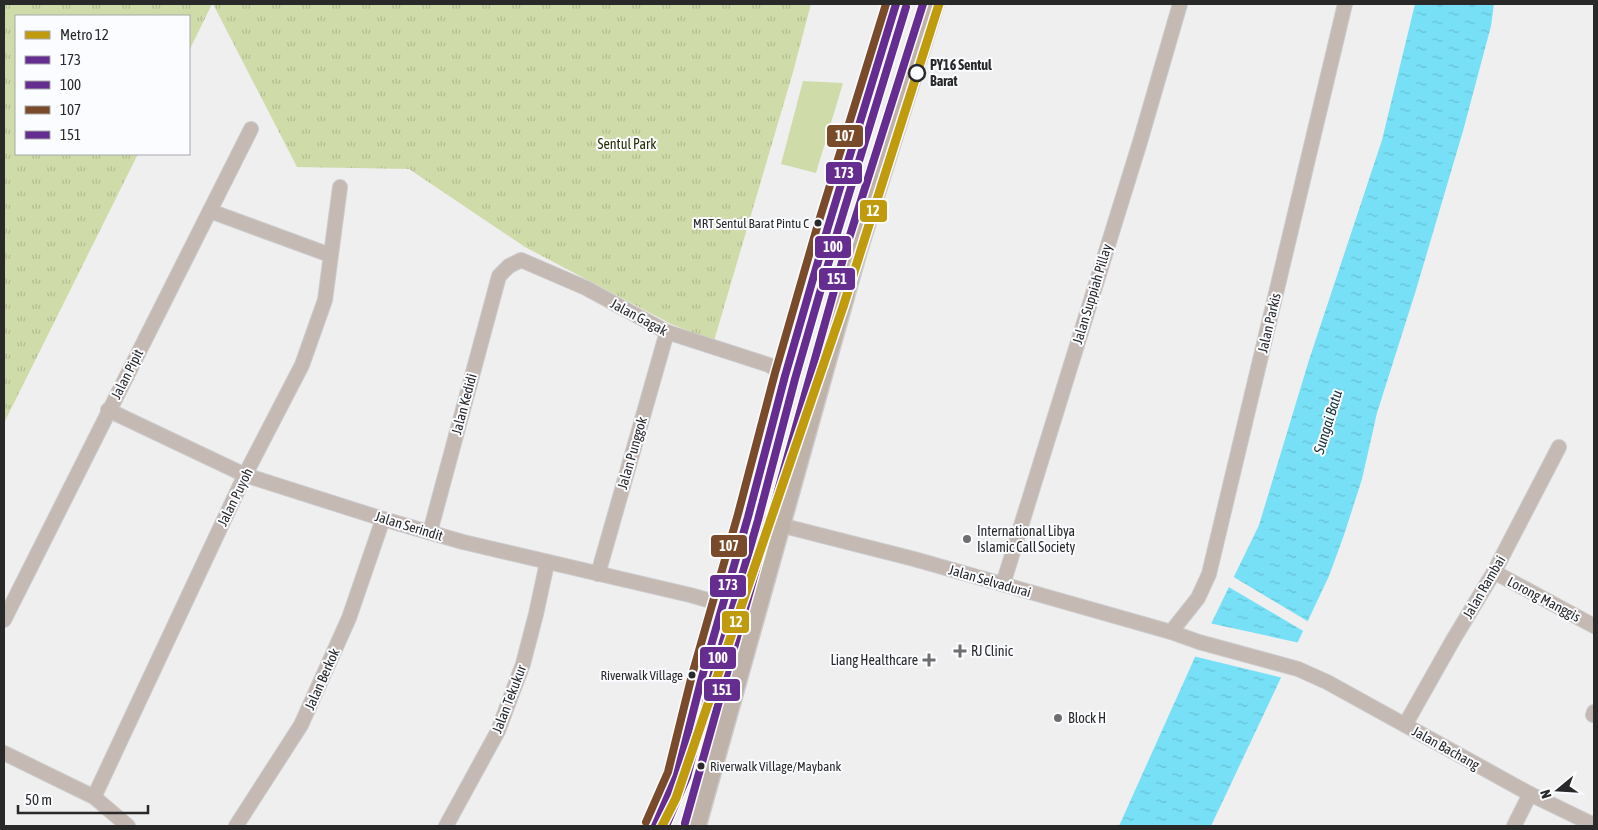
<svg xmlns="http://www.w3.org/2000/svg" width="1598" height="830" viewBox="0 0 1598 830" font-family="'Asap Condensed',sans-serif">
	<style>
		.grass { fill: #d0dbaa }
		.park { fill: url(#park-tufts) }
		.water { fill: url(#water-ripples) }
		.pier { fill: #efeff0 }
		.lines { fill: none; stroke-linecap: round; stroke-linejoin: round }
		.minor-casing { stroke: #cbcbcc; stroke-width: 16 }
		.primary-casing { stroke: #cbcbcc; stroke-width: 24 }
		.minor { stroke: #c5b9b3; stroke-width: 14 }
		.primary { stroke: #bfb2a9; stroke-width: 21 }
		.bus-1-casing { stroke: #fbfcff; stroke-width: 11 }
		.bus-2-casing { stroke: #fbfcff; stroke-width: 11 }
		.bus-3-casing { stroke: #fbfcff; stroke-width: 11 }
		.bus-4-casing { stroke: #fbfcff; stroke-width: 11 }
		.bus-1 { stroke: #662d91; stroke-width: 8 }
		.bus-2 { stroke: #662d91; stroke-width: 8 }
		.bus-3 { stroke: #7a4b2a; stroke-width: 8 }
		.bus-4 { stroke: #662d91; stroke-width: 8 }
		.metro-1-casing { stroke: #fbfcff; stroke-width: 12 }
		.metro-1 { stroke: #bf9b0d; stroke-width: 9 }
		.stop-dot { fill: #fbfcff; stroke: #29292a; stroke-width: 2.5 }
		.bus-dot { fill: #29292a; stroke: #fbfcff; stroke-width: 2 }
		.poi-dot { fill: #6e6e6f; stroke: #fbfcff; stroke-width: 2 }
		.labels { text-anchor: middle; stroke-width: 4; stroke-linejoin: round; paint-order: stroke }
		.bus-label { font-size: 13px; fill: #29292a; stroke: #fbfcff; text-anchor: end }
		.stop-label { font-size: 14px; font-weight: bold; fill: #29292a; stroke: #fbfcff; text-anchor: start }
		.park-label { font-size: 14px; fill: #293004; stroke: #fbfcff }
		.street-label { font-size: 14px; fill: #29292a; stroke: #fbfcff }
		.poi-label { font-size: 14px; fill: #29292a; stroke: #fbfcff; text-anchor: start }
		.water-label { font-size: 15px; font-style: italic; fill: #1c353a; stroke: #fbfcff }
		.line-badge { stroke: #fbfcff; stroke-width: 2 }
		.badge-label { font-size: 14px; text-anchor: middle; font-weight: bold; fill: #fff }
	</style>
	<defs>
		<pattern id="park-tufts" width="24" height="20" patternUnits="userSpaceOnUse" patternTransform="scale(1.25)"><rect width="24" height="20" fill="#d0dbaa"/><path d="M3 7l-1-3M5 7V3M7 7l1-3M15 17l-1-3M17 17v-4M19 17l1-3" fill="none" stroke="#b3bc92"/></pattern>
		<pattern id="water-ripples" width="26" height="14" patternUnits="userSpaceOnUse" patternTransform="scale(1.25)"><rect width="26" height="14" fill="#77e0f6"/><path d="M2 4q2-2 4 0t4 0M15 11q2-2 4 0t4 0" fill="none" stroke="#67c0d3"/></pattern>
	</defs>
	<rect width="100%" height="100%" fill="#efeff0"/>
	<polygon class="grass" points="803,81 843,83 816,173 781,164"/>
	<g class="park">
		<polygon points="4,4 212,4 189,51 189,16 16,16 16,154 138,154 4,423"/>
		<polygon points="213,4 811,4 793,72 714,341 671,324 525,247 409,169 297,167"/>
	</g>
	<polygon class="water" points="1415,4 1494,4 1491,26 1463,131 1416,290 1377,413 1362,479 1344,535 1329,576 1211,826 1119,826 1195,657 1259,525 1309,360 1382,140"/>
	<g class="pier">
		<polygon points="1232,576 1309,622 1305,632 1227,586"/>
		<polygon points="1209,623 1300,643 1283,678 1193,656"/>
	</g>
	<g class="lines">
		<defs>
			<g id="minor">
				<polyline points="210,211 330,255"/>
				<polyline points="108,410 245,475 383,519 463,542 690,595 722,604"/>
				<polyline points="780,525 914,559 1171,632 1199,642 1298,669 1327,682 1530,794 1594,825"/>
				<polyline points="430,532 499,276 509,266 521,260 586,288 667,332 769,365 785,376"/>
				<polyline points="1494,572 1594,626"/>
				<polyline points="598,574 667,332"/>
				<polyline points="1003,584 1140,142 1180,4"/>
				<polyline points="4,620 251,129"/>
				<polyline points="1171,632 1198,598 1209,574 1345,4"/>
				<polyline points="1593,715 1594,712"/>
				<polyline points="1405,725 1453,640 1494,572 1559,447"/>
				<polyline points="4,753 94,797 128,826"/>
				<polyline points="94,797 245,475 302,365 325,300 340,187"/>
				<polyline points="236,826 301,725 349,618 383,519"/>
				<polyline points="446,826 498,731 523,664 536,614 547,563"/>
				<polyline points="1514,826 1530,794"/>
			</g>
			<g id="primary">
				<path d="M745 563C750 546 757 536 771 525H780"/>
				<polyline points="655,826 677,775 702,677 748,517 785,376 828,227 896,4"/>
				<polyline points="695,826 856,251 933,4"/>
			</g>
		</defs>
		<use href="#minor" class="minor-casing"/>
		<use href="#primary" class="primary-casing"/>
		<use href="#minor" class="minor"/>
		<use href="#primary" class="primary"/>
		<defs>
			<polyline id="bus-1" points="655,826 677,775 702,677 748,517 785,376 828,227 896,4"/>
			<polyline id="bus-2" points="666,826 687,777 712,680 758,520 795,379 838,230 906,7"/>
			<polyline id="bus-3" points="646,822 668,772 692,675 738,514 775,373 818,224 886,4"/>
			<polyline id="bus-4" points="685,823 846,248 923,4"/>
		</defs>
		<use href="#bus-1" class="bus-1-casing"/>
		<use href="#bus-2" class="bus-2-casing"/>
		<use href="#bus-3" class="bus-3-casing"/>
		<use href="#bus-4" class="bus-4-casing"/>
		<use href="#bus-1" class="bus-1"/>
		<use href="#bus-2" class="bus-2"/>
		<use href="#bus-3" class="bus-3"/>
		<use href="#bus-4" class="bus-4"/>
		<defs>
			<polyline id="metro-1" points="662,826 676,798 843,307 939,4"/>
		</defs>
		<use href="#metro-1" class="metro-1-casing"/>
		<use href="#metro-1" class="metro-1"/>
	</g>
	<circle class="stop-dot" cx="917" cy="73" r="8"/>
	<g class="bus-dot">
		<circle cx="818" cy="223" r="4.5"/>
		<circle cx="692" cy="675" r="4.5"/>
		<circle cx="701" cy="766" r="4.5"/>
	</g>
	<g class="poi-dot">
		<circle cx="967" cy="539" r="5"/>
		<path d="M957.5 643.5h5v5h5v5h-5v5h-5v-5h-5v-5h5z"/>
		<path d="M926.5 652.5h5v5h5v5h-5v5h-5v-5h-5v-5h5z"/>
		<circle cx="1058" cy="718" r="5"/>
	</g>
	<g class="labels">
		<g class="bus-label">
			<text x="809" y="228">MRT Sentul Barat Pintu C</text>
			<text x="683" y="680">Riverwalk Village</text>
			<text x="710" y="771" text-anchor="start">Riverwalk Village/Maybank</text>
		</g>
		<g class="stop-label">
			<text x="930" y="70">PY16 Sentul<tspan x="930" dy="16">Barat</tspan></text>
		</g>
		<g class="park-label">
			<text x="627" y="149">Sentul Park</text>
		</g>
		<g class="street-label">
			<text transform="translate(1092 294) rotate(-73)" y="5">Jalan Suppiah Pillay</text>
			<text transform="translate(639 317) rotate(28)" y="5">Jalan Gagak</text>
			<text transform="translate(1269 323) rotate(-77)" y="5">Jalan Parkis</text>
			<text transform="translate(127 374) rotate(-63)" y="5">Jalan Pipit</text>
			<text transform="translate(464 404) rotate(-75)" y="5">Jalan Kedidi</text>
			<text transform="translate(632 453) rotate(-74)" y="5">Jalan Punggok</text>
			<text transform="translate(235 497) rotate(-64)" y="5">Jalan Puyoh</text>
			<text transform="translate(409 526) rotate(17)" y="5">Jalan Serindit</text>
			<text transform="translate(990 581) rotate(16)" y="5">Jalan Selvadurai</text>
			<text transform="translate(1484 587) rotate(-60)" y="5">Jalan Rambai</text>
			<text transform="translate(1544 599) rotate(28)" y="5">Lorong Manggis</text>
			<text transform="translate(322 679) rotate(-66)" y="5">Jalan Berkok</text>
			<text transform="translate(509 699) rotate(-69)" y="5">Jalan Tekukur</text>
			<text transform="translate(1446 748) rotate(29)" y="5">Jalan Bachang</text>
		</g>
		<g class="poi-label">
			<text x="977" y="536">International Libya<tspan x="977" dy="16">Islamic Call Society</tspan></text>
			<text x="971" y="656">RJ Clinic</text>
			<text x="918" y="665" text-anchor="end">Liang Healthcare</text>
			<text x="1068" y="723">Block H</text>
		</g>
		<g class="water-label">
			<text transform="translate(1328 422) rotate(-73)" y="5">Sungai Batu</text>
		</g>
	</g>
	<g class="line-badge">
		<rect x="826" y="124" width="38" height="24" rx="5" fill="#7a4b2a"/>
		<rect x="825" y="161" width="38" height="24" rx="5" fill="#662d91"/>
		<rect x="859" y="199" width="29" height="24" rx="5" fill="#bf9b0d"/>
		<rect x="814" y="235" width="38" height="24" rx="5" fill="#662d91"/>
		<rect x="818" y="267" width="38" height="24" rx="5" fill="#662d91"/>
		<rect x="710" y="534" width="38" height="24" rx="5" fill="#7a4b2a"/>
		<rect x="709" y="574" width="38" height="24" rx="5" fill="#662d91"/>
		<rect x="721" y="610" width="29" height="24" rx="5" fill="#bf9b0d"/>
		<rect x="699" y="646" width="38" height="24" rx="5" fill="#662d91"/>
		<rect x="703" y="678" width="38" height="24" rx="5" fill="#662d91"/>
	</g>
	<g class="badge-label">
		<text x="845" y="141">107</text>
		<text x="844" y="178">173</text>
		<text x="873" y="216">12</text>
		<text x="833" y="252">100</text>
		<text x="837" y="284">151</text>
		<text x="729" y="551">107</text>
		<text x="728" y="590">173</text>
		<text x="736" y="627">12</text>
		<text x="718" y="663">100</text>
		<text x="722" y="695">151</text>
	</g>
	<rect width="1598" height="830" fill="none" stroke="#29292a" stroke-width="10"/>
	<rect x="15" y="15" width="175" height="140" fill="#fbfcff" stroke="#a7a8aa"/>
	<rect x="25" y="31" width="25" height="8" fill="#bf9b0d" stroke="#a7a8aa"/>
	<text x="60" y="40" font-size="15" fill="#29292a">Metro 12</text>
	<rect x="25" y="56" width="25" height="8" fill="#662d91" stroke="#a7a8aa"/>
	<text x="60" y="65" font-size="15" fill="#29292a">173</text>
	<rect x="25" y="81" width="25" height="8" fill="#662d91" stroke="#a7a8aa"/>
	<text x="60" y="90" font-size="15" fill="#29292a">100</text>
	<rect x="25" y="106" width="25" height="8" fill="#7a4b2a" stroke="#a7a8aa"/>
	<text x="60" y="115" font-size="15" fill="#29292a">107</text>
	<rect x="25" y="131" width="25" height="8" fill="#662d91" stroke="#a7a8aa"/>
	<text x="60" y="140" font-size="15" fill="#29292a">151</text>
	<g transform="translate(1558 790) rotate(252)" stroke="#fbfcff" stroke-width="4" paint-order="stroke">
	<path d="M0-4L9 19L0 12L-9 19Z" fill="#29292a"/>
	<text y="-8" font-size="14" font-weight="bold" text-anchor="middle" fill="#29292a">N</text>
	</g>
	<path d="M18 805v8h130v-8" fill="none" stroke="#29292a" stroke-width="2.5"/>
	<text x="25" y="805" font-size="15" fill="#29292a" stroke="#fbfcff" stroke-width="4" paint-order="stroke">50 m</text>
</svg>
